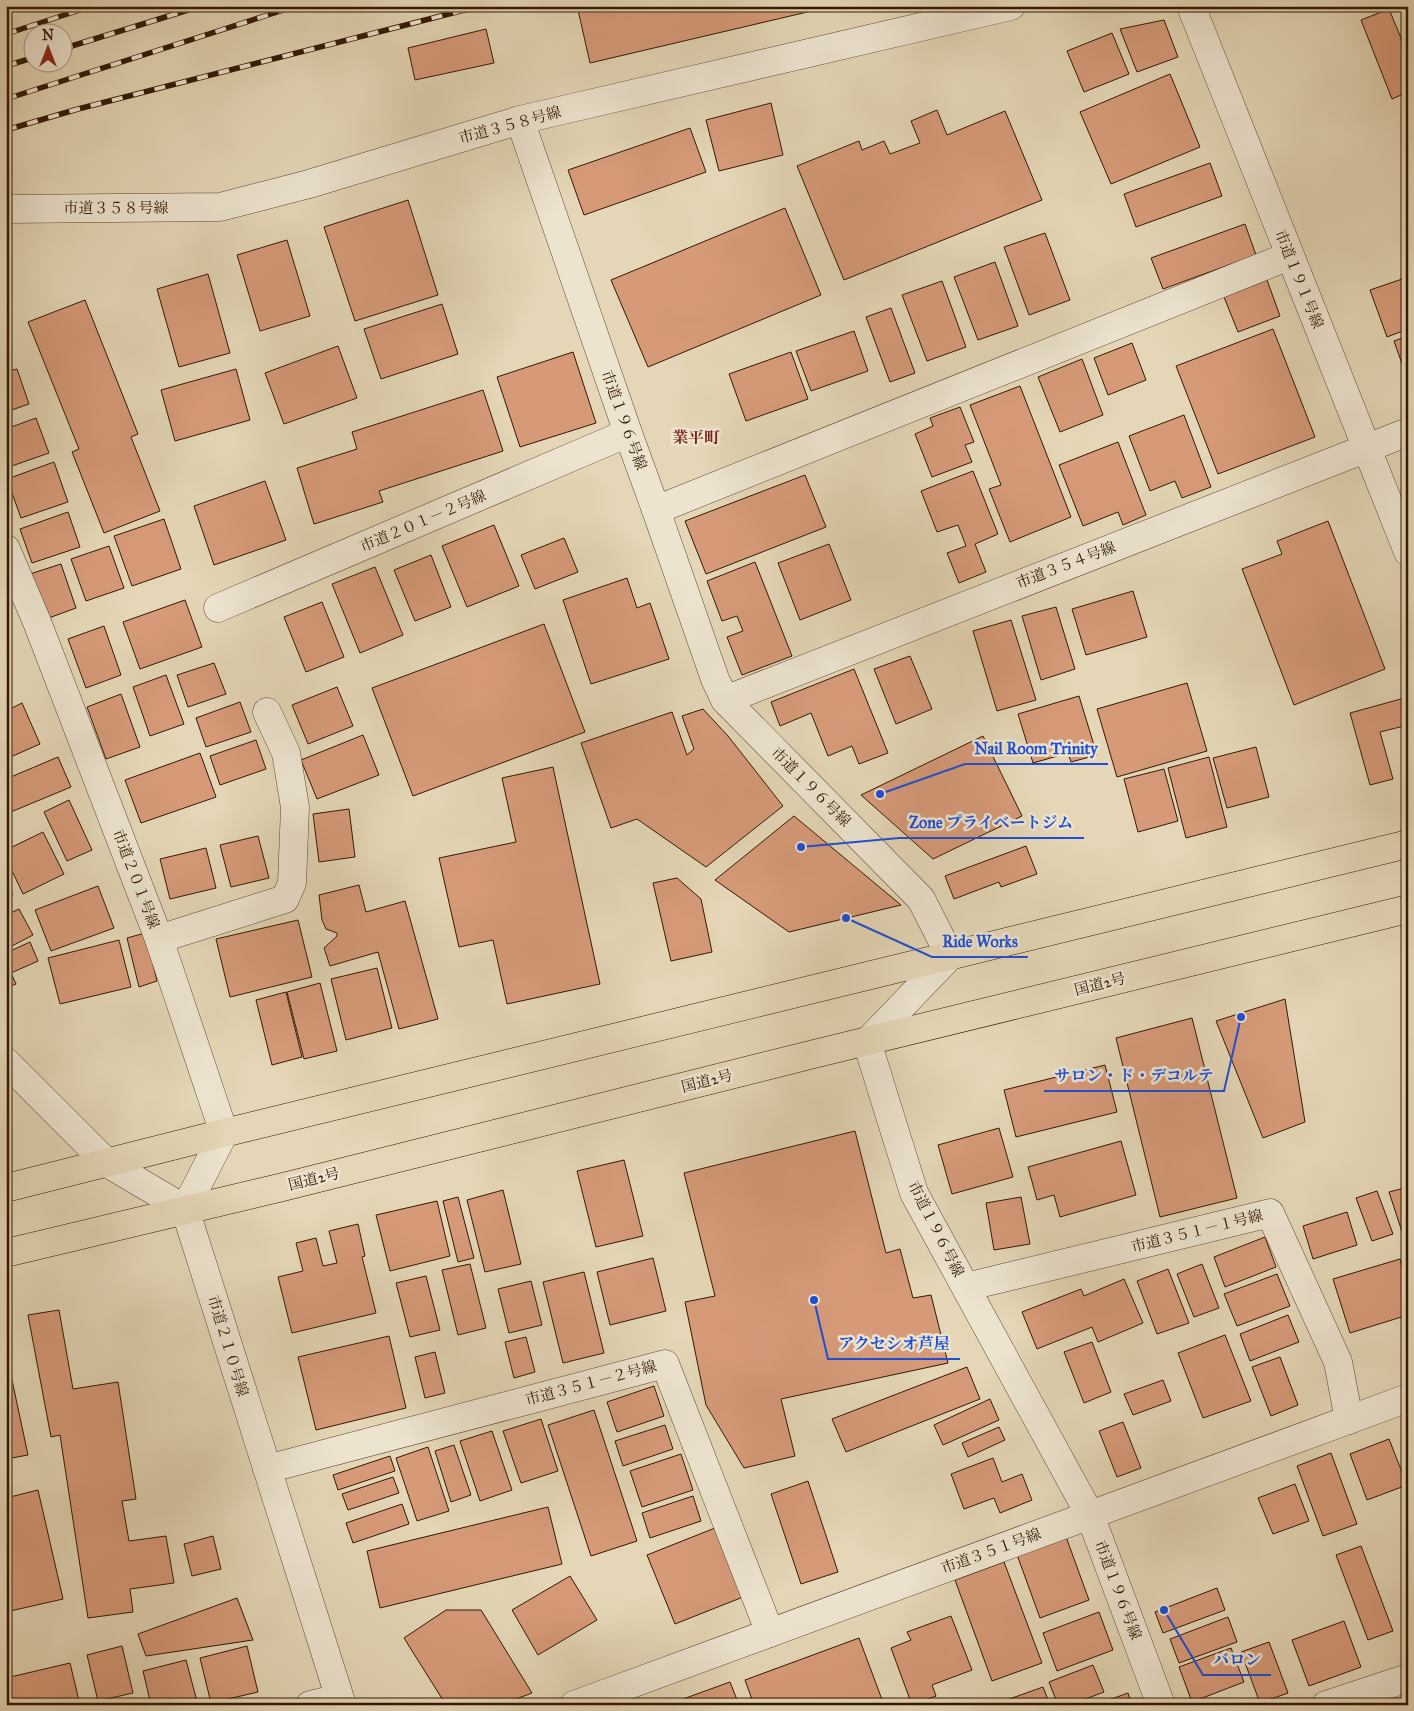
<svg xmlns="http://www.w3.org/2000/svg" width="1414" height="1711" viewBox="0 0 1414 1711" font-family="'IM FELL Great Primer','Noto Serif JP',serif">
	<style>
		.building { fill: #d69a79; stroke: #321903 }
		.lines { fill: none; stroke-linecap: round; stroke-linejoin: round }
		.minor-casing { stroke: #5e4830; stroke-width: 29 }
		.highway-casing { stroke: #321903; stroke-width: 29 }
		.minor { stroke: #ede4d0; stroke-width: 28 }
		.highway { stroke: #e4d6b6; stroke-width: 28 }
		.rail-casing { stroke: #321903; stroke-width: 5.5 }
		.rail { stroke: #ede4d0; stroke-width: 4; stroke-dasharray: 11; stroke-linecap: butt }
		.labels { text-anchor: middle; stroke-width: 5; stroke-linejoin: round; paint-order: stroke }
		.street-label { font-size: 15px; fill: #321903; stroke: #ede4d0 }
		.neighbourhood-label { font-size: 16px; font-weight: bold; fill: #7a1f14; stroke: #ede4d0 }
		.leader { fill: none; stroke: #1d4ed8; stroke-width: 2 }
		.callout-dot { fill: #1d4ed8; stroke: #ede4d0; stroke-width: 2 }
		.callout-label { font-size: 16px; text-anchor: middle; font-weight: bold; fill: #1d4ed8; stroke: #ede4d0; stroke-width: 5; stroke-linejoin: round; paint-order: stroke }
	</style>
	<rect width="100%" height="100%" fill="#e4d6b6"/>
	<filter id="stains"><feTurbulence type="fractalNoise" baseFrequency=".004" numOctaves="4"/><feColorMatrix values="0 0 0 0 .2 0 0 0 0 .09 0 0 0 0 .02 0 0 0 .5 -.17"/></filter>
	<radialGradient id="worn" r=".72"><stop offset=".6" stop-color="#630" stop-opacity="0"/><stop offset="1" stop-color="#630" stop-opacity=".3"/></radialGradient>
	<g class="building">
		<polygon points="595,6 833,6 590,63 578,10"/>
		<polygon points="1389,9 1408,55 1408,92 1392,99 1361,20"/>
		<polygon points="1164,20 1178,57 1137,72 1120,29"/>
		<polygon points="486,29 494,63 415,80 408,48"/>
		<polygon points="1112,33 1129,74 1084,92 1067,51"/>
		<polygon points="1170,74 1200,147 1111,184 1080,112"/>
		<polygon points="771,103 783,155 719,171 706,120"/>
		<polygon points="937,110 947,135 1005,111 1042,200 844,280 797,166 859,141 862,150 884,141 890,154 920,143 911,121"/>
		<polygon points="690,128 706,172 584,215 568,170"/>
		<polygon points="1210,163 1222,196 1136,227 1124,194"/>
		<polygon points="408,200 438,295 355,321 324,227"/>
		<polygon points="785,208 821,295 648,367 611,280"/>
		<polygon points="1245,224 1256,255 1163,289 1151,258"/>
		<polygon points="1045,233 1070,300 1029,315 1004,247"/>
		<polygon points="287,240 310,316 260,331 237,255"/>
		<polygon points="995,262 1018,326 978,340 954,277"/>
		<polygon points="208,274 230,353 179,367 157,289"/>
		<polygon points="1408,277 1408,329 1387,337 1370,290"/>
		<polygon points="1267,280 1280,316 1238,332 1224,297"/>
		<polygon points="942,281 966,347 927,361 902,295"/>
		<polygon points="85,300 138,434 131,437 160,511 104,533 72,452 79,449 28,322"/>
		<polygon points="442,304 458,354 381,379 364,329"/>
		<polygon points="891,308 915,373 890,382 866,317"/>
		<polygon points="1273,329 1315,437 1218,474 1176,366"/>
		<polygon points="854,331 868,371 811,391 796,351"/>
		<polygon points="1408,336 1408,381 1394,341"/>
		<polygon points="1132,343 1146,380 1108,395 1094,358"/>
		<polygon points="338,346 357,398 284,424 265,373"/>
		<polygon points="573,352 596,423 520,447 497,377"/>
		<polygon points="791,352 808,399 746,421 729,374"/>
		<polygon points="1082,359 1103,415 1060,432 1038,377"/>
		<polygon points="17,369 29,404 6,412 6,372"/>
		<polygon points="236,369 250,420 175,441 161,390"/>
		<polygon points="1020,386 1071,517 1010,542 989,489 1001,485 970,405"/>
		<polygon points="483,390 503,451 379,491 383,502 314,524 297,468 357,449 352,432"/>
		<polygon points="960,407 974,442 965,445 972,462 932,477 915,434 933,426 930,418"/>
		<polygon points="1184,415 1211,487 1182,498 1175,481 1150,491 1129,436"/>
		<polygon points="36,418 49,453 6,468 6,429"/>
		<polygon points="1118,442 1146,515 1123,525 1118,512 1083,526 1059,465"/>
		<polygon points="54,462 68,502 21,518 7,479"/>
		<polygon points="973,471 998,534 975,544 986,572 959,583 947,553 966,546 958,525 937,532 921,491"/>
		<polygon points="805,475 826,527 706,574 685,521"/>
		<polygon points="265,481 286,540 214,565 194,506"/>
		<polygon points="68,512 80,547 32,563 20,529"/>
		<polygon points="164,519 181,569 132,586 114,536"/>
		<polygon points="1328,521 1385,669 1294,705 1242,569 1282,554 1277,541"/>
		<polygon points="494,525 519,586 467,607 442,546"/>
		<polygon points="564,538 578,572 535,589 521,555"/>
		<polygon points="829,544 851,600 800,620 778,563"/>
		<polygon points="109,546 124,588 86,601 71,559"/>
		<polygon points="431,555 451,607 415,621 394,570"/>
		<polygon points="755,562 792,656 742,675 727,637 743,631 737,616 722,621 707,581"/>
		<polygon points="61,564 76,608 46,619 30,574"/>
		<polygon points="375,567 403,635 360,653 332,584"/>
		<polygon points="627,578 637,608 650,603 669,659 591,684 563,600"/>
		<polygon points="1133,591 1147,637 1086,655 1072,609"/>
		<polygon points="185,600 202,647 140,669 123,622"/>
		<polygon points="322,602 344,657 306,672 284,617"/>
		<polygon points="1056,607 1075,669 1041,680 1022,616"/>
		<polygon points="1011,620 1036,700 997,711 973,631"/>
		<polygon points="544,624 585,732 413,796 372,688"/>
		<polygon points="104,626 121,675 86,688 68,639"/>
		<polygon points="910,656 932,709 896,724 874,669"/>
		<polygon points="214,663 226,694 188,707 177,675"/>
		<polygon points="854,669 888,753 859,764 852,746 828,756 811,713 780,726 771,702"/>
		<polygon points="166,675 184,724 150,736 133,687"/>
		<polygon points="1187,683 1207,751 1117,777 1097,709"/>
		<polygon points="337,687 353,726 308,744 292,705"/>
		<polygon points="121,694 140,747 106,759 87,707"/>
		<polygon points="1079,696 1097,755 1071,762 1068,753 1033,763 1018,714"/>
		<polygon points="1408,697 1408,725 1380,732 1393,779 1370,785 1350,713"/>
		<polygon points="240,702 251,732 206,747 196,718"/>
		<polygon points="22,703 40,744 6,759 6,711"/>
		<polygon points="703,709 728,736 783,806 706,867 637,819 611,828 581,743 672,712 687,755 694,749 682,716"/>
		<polygon points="363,735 379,775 317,799 301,760"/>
		<polygon points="983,736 1022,816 933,859 861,795"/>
		<polygon points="256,740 266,769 220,785 210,756"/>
		<polygon points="1256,747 1269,797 1227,808 1213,758"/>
		<polygon points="200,753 216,797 141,823 125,780"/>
		<polygon points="58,757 71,787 6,814 6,779"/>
		<polygon points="1209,757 1227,827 1186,838 1168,768"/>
		<polygon points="553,767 600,984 507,1004 493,940 459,947 439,858 516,842 502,778"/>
		<polygon points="1164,769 1178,821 1138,832 1124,779"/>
		<polygon points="69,800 92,850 67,861 44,812"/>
		<polygon points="349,809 355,857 319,862 313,814"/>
		<polygon points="794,816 901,905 789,932 715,880"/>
		<polygon points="43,832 64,874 23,894 6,858 6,850"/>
		<polygon points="258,836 269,878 231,887 220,845"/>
		<polygon points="1026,846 1037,874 1001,887 999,882 954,899 945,876"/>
		<polygon points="206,848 216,888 170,899 160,859"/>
		<polygon points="677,878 701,899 712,952 671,961 653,883"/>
		<polygon points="6,881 13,895 6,898"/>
		<polygon points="359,885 366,912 405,901 438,1019 399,1029 378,952 330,966 324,948 337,936 337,933 326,929 322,920 319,895"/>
		<polygon points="98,886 114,928 51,951 35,910"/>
		<polygon points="19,909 33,935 6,949 6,915"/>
		<polygon points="298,920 312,977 230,997 216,939"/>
		<polygon points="145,933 157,981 139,987 127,938"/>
		<polygon points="119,940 131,987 60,1004 48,958"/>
		<polygon points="30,942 38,961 11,973 16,984 6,988 6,953"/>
		<polygon points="377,968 392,1028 346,1040 331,979"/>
		<polygon points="320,983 337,1051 304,1059 287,992"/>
		<polygon points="286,992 302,1057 272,1065 256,1000"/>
		<polygon points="1285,999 1305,1122 1263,1138 1216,1021"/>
		<polygon points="1192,1018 1237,1198 1160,1217 1116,1038"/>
		<polygon points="1105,1065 1117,1112 1016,1137 1004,1090"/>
		<polygon points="999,1128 1013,1177 952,1194 938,1145"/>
		<polygon points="855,1131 886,1253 900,1249 913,1298 931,1295 948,1363 781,1399 795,1456 744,1468 706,1405 685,1302 715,1296 684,1173"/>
		<polygon points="1121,1141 1136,1195 1060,1217 1054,1195 1037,1200 1028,1167"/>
		<polygon points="624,1160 643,1236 596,1247 577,1171"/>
		<polygon points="1408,1187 1408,1250 1389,1192"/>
		<polygon points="503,1190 521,1264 485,1272 467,1200"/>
		<polygon points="1377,1191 1393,1234 1372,1241 1356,1198"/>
		<polygon points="458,1197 474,1258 458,1262 443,1201"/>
		<polygon points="1021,1197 1030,1244 994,1250 986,1203"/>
		<polygon points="437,1201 450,1256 390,1271 376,1215"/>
		<polygon points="1347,1212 1357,1245 1313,1259 1303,1226"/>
		<polygon points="358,1224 365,1256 362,1257 376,1313 292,1333 278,1277 303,1271 296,1243 316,1238 323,1266 337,1263 329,1231"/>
		<polygon points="1265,1237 1276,1267 1225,1287 1214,1257"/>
		<polygon points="653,1258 666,1311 610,1325 597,1272"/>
		<polygon points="1400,1259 1408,1285 1408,1315 1350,1333 1333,1279"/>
		<polygon points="470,1264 486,1328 458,1335 442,1270"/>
		<polygon points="1202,1264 1219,1308 1194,1317 1177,1274"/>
		<polygon points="1168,1269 1189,1323 1157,1334 1137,1281"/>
		<polygon points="584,1272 604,1353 563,1363 543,1282"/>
		<polygon points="1277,1274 1290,1306 1237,1326 1224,1294"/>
		<polygon points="426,1276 440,1330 410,1337 396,1283"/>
		<polygon points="1124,1279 1143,1323 1098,1342 1092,1327 1037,1349 1022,1312 1081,1289 1084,1296"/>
		<polygon points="531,1281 542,1325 509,1333 498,1289"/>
		<polygon points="59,1310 73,1389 118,1382 136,1499 122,1501 129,1541 166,1536 174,1583 130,1589 133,1612 88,1618 60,1435 51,1437 28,1315"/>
		<polygon points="1288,1315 1299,1342 1250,1361 1240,1334"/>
		<polygon points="1225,1335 1251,1401 1203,1418 1178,1353"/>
		<polygon points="389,1336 406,1408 316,1430 298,1357"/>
		<polygon points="526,1337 535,1372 514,1378 505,1342"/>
		<polygon points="1092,1342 1111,1392 1084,1403 1064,1352"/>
		<polygon points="6,1352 28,1455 6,1459"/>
		<polygon points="435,1352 445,1393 425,1398 415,1357"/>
		<polygon points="1280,1357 1298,1405 1271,1416 1252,1367"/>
		<polygon points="967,1367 980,1399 846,1452 832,1419"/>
		<polygon points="1163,1380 1171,1401 1133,1415 1124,1394"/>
		<polygon points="654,1386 664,1416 617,1432 607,1402"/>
		<polygon points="990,1399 999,1420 943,1445 934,1425"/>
		<polygon points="594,1410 637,1541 591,1556 548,1425"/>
		<polygon points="541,1419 558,1471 521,1483 503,1431"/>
		<polygon points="1123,1422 1141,1468 1117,1477 1099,1431"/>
		<polygon points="665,1425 673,1449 623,1466 615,1441"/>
		<polygon points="999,1427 1005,1440 968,1457 962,1443"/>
		<polygon points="492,1431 512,1490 480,1501 460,1441"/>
		<polygon points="1389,1439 1407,1485 1367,1500 1350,1454"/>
		<polygon points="454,1445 471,1495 451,1502 435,1451"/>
		<polygon points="428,1447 449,1511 417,1521 396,1458"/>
		<polygon points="1331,1453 1357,1524 1323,1536 1297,1466"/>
		<polygon points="681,1454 693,1490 642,1507 630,1471"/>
		<polygon points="390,1456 395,1471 338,1490 333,1475"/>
		<polygon points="993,1458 1002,1482 1022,1474 1032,1500 1000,1513 994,1498 964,1509 951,1474"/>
		<polygon points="393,1477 399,1493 348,1510 342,1494"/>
		<polygon points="808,1481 838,1572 801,1584 771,1494"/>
		<polygon points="1295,1484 1309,1521 1273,1534 1258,1498"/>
		<polygon points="38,1490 63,1599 6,1612 6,1498"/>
		<polygon points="693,1496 701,1521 650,1538 642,1513"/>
		<polygon points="402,1504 409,1524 353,1543 346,1523"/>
		<polygon points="548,1507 562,1564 380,1608 367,1551"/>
		<polygon points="715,1528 743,1597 675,1624 647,1555"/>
		<polygon points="1065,1534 1089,1600 1040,1618 1016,1552"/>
		<polygon points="213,1536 221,1569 192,1576 184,1544"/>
		<polygon points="1361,1546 1393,1631 1368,1640 1336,1555"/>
		<polygon points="1004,1562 1042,1663 992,1681 955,1580"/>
		<polygon points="570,1576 597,1620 538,1655 512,1610"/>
		<polygon points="1217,1588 1225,1610 1163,1633 1155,1612"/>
		<polygon points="237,1598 253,1640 146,1656 138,1634"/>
		<polygon points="446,1610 481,1610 532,1693 500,1705 446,1705 404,1638"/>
		<polygon points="1099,1612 1113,1650 1057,1671 1043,1633"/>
		<polygon points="951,1616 972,1670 932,1685 936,1696 912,1705 891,1648 911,1640 907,1632"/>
		<polygon points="1228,1617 1237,1642 1179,1663 1170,1639"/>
		<polygon points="1344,1621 1361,1667 1309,1686 1292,1640"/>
		<polygon points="859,1638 884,1705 754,1705 745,1680"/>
		<polygon points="1269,1642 1288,1693 1260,1703 1241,1652"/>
		<polygon points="122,1646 133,1693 98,1701 87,1655"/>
		<polygon points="247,1646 258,1692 211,1703 200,1658"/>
		<polygon points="1231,1648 1244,1682 1192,1702 1179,1667"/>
		<polygon points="186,1660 198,1705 151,1705 143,1671"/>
		<polygon points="70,1663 80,1705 6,1705 6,1678"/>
		<polygon points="1093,1665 1104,1692 1070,1705 1058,1705 1049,1682"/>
		<polygon points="730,1682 739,1705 686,1705 683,1699"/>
		<polygon points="1043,1687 1050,1705 1002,1705 1001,1702"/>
		<polygon points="1128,1693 1132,1705 1104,1705 1103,1702"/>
	</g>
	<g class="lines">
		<defs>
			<g id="minor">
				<polyline points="1191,6 1408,552"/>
				<polyline points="520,120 628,433 656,510 715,679 725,700 921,899 950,956 867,1042 914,1193 1090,1515 1161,1705"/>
				<polyline points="6,209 220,207 309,184 520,120 1011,6"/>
				<polyline points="656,510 1289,256"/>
				<polyline points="6,549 37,622 159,939 224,1133 185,1209"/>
				<polyline points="218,608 628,433"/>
				<polyline points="725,700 1408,432"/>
				<polyline points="159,939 285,899 292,883 295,807 286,753 267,712"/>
				<polyline points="6,1062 107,1163 185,1209 342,1705"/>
				<polyline points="966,1287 1270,1213 1338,1362 1349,1420"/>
				<polyline points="267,1469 665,1364 770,1633"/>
				<polyline points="310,1705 339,1698"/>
				<polyline points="574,1705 1408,1398"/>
				<polyline points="1326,1705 1408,1678"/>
			</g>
			<g id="highway">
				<polyline points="6,1188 224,1133 1408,844"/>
				<polyline points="6,1253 283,1187 814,1054 1408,909"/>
			</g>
		</defs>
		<use href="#minor" class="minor-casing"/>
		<use href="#highway" class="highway-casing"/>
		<use href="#minor" class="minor"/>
		<use href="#highway" class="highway"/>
		<defs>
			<g id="rail">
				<polyline points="6,34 92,6"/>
				<polyline points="62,49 201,6"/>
				<polyline points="6,66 32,58"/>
				<polyline points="6,99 296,6"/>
				<polyline points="6,130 78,109 480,6"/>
			</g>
		</defs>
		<use href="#rail" class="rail-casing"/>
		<use href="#rail" class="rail"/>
	</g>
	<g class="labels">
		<g class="street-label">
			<text transform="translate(510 125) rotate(-15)" y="5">市道３５８号線</text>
			<text x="116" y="213">市道３５８号線</text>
			<text transform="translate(1299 279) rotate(68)" y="5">市道１９１号線</text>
			<text transform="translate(624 420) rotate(70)" y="5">市道１９６号線</text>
			<text transform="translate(423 521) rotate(-23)" y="5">市道２０１－２号線</text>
			<text transform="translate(1066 565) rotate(-21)" y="5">市道３５４号線</text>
			<text transform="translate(811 787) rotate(45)" y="5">市道１９６号線</text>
			<text transform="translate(136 879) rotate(69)" y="5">市道２０１号線</text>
			<text transform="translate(1100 984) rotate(-14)" y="5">国道2号</text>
			<text transform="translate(707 1081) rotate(-14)" y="5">国道2号</text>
			<text transform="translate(314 1179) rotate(-14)" y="5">国道2号</text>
			<text transform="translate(936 1229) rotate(63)" y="5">市道１９６号線</text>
			<text transform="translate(1197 1231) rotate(-14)" y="5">市道３５１－１号線</text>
			<text transform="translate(228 1346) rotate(73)" y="5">市道２１０号線</text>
			<text transform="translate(591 1383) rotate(-15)" y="5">市道３５１－２号線</text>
			<text transform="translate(991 1551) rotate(-20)" y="5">市道３５１号線</text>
			<text transform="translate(1118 1590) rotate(69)" y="5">市道１９６号線</text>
		</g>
		<g class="neighbourhood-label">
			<text x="696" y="443">業平町</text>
		</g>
	</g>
	<path class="leader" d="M880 794L965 764H1108M801 847L899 838H1084M846 918L932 957H1028M1241 1017L1224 1091H1044M814 1300L828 1359H960M1164 1610L1203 1675H1271"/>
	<g class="callout-dot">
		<circle cx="880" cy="794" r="5"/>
		<circle cx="801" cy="847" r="5"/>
		<circle cx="846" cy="918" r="5"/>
		<circle cx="1241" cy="1017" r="5"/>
		<circle cx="814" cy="1300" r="5"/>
		<circle cx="1164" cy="1610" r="5"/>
	</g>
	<g class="callout-label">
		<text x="1036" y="754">Nail Room Trinity</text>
		<text x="991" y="828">Zone プライベートジム</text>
		<text x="980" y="947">Ride Works</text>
		<text x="1134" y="1081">サロン・ド・デコルテ</text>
		<text x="894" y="1349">アクセシオ芦屋</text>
		<text x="1237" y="1665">バロン</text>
	</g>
	<rect width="1414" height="1711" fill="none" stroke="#e4d6b6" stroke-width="25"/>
	<rect x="8" y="8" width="1399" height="1696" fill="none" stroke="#321903" stroke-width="2.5"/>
	<rect x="12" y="12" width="1389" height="1686" fill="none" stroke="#321903"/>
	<g transform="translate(48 48)"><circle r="24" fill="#ede4d0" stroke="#a2937e"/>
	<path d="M0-4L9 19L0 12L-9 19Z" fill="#8f2418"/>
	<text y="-8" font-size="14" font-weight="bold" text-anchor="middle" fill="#321903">N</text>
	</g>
	<rect width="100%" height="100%" filter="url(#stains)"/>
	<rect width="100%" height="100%" fill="url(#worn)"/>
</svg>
